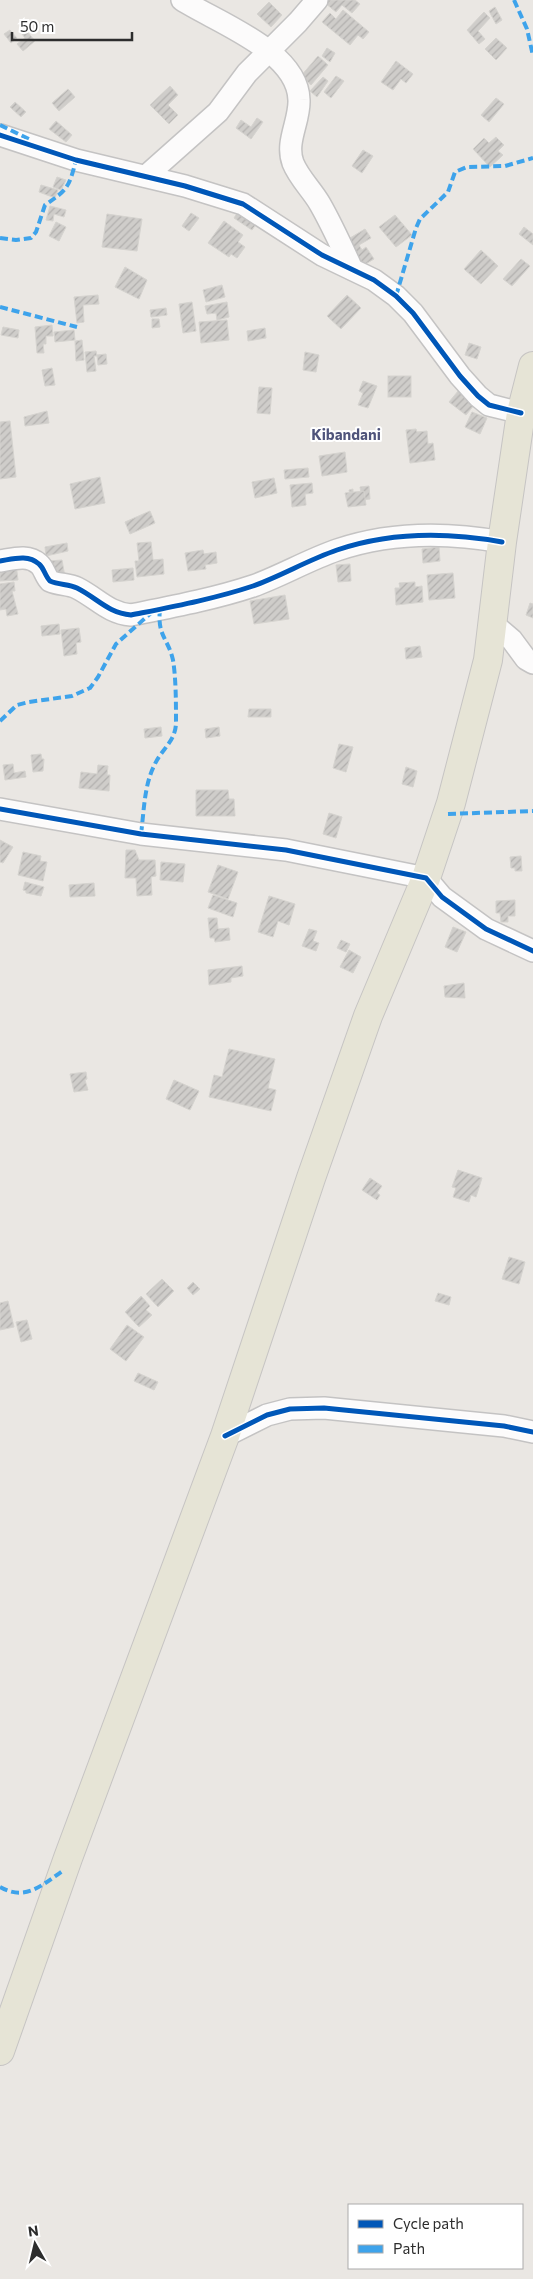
<svg xmlns="http://www.w3.org/2000/svg" width="533" height="2279" viewBox="0 0 533 2279" font-family="Commissioner,sans-serif">
	<style>
		.building { fill: url(#building-hatch); stroke: #d5d3cf }
		.lines { fill: none; stroke-linecap: round; stroke-linejoin: round }
		.minor-casing { stroke: #c4c3c3; stroke-width: 24 }
		.major-casing { stroke: #c6c4c3; stroke-width: 30 }
		.minor { stroke: #fcfbfb; stroke-width: 21 }
		.major { stroke: #e6e4d6; stroke-width: 28 }
		.quiet { stroke: #3ea3eb; stroke-width: 4; stroke-dasharray: 8 4; stroke-linecap: butt }
		.cycleway-casing { stroke: #fff; stroke-width: 8 }
		.cycleway { stroke: #0057b8; stroke-width: 5 }
		.labels { text-anchor: middle; stroke-width: 4; stroke-linejoin: round; paint-order: stroke }
		.quarter-label { font-size: 15px; font-weight: bold; fill: #4f547b; stroke: #fff }
	</style>
	<defs>
		<pattern id="building-hatch" width="6" height="6" patternUnits="userSpaceOnUse" patternTransform="scale(1.25)"><rect width="6" height="6" fill="#cfcdca"/><path d="M-1 1l2-2M0 6l6-6M5 7l2-2" fill="none" stroke="#b2b0ae"/></pattern>
	</defs>
	<rect width="100%" height="100%" fill="#eae7e3"/>
	<g class="building">
		<polygon points="328,0 355,0 360,4 352,13 342,5 336,12 325,3"/>
		<polygon points="269,2 282,15 271,27 257,14"/>
		<polygon points="495,7 502,20 496,24 489,11"/>
		<polygon points="343,10 369,32 363,39 358,35 350,45 322,22 330,13 336,19"/>
		<polygon points="484,12 490,18 478,31 485,39 479,44 467,30"/>
		<polygon points="10,30 17,38 11,43 4,34"/>
		<polygon points="26,30 35,41 23,51 17,44 25,38 22,34"/>
		<polygon points="496,38 507,48 496,60 485,49"/>
		<polygon points="327,48 335,53 330,62 322,56"/>
		<polygon points="318,56 328,65 311,85 301,76"/>
		<polygon points="396,61 413,74 406,83 401,79 393,90 381,82"/>
		<polygon points="336,76 344,81 331,98 324,92"/>
		<polygon points="323,77 328,81 317,97 310,91"/>
		<polygon points="170,86 178,95 168,105 178,115 169,124 150,105"/>
		<polygon points="68,89 75,97 59,111 52,103"/>
		<polygon points="496,98 504,104 489,122 481,115"/>
		<polygon points="15,102 26,112 21,117 10,107"/>
		<polygon points="257,118 263,122 251,139 236,128 241,120 251,127"/>
		<polygon points="56,121 72,135 66,142 49,129"/>
		<polygon points="496,137 504,145 498,151 503,155 490,167 473,149 484,138 489,143"/>
		<polygon points="363,150 373,156 362,173 352,166"/>
		<polygon points="57,177 66,180 61,190 53,187"/>
		<polygon points="41,185 58,190 55,198 39,192"/>
		<polygon points="50,206 66,210 64,217 54,214 53,221 46,220"/>
		<polygon points="241,207 260,219 252,230 234,218"/>
		<polygon points="191,213 199,218 189,231 182,226"/>
		<polygon points="107,214 142,219 137,251 102,247"/>
		<polygon points="395,215 412,235 396,247 379,227"/>
		<polygon points="224,221 243,235 238,242 245,247 237,258 231,254 229,257 208,243"/>
		<polygon points="56,222 66,227 59,241 49,236"/>
		<polygon points="524,227 533,234 533,245 519,234"/>
		<polygon points="365,229 371,238 359,245 362,250 366,247 374,259 364,265 359,258 356,259 345,241"/>
		<polygon points="481,250 498,266 481,284 464,269"/>
		<polygon points="521,259 530,266 512,286 503,279"/>
		<polygon points="125,267 147,280 139,299 115,287"/>
		<polygon points="222,285 225,297 206,302 203,290"/>
		<polygon points="98,295 99,304 83,305 84,322 77,323 74,297"/>
		<polygon points="347,295 361,308 341,329 327,316"/>
		<polygon points="192,302 196,331 183,333 179,304"/>
		<polygon points="227,302 229,317 217,320 216,313 207,314 205,306"/>
		<polygon points="166,308 167,315 151,317 150,310"/>
		<polygon points="152,319 159,319 160,327 152,328"/>
		<polygon points="227,320 229,340 201,343 199,322"/>
		<polygon points="52,325 53,336 46,336 46,344 43,344 44,353 37,353 35,327"/>
		<polygon points="3,327 19,330 18,338 1,335"/>
		<polygon points="265,328 266,338 248,341 247,331"/>
		<polygon points="74,330 75,340 55,342 54,332"/>
		<polygon points="82,340 84,360 76,361 75,341"/>
		<polygon points="469,343 481,347 477,359 465,355"/>
		<polygon points="96,351 97,356 94,356 96,371 87,372 85,352"/>
		<polygon points="305,352 319,355 316,372 303,370"/>
		<polygon points="106,354 107,364 98,365 97,355"/>
		<polygon points="52,368 55,385 45,386 42,370"/>
		<rect x="388" y="376" width="23" height="21"/>
		<polygon points="363,381 377,386 368,408 358,405 363,393 359,391"/>
		<polygon points="259,387 272,388 270,414 257,413"/>
		<polygon points="459,390 475,404 466,415 449,402"/>
		<polygon points="47,411 49,423 25,426 24,417"/>
		<polygon points="472,412 487,418 480,434 465,427"/>
		<polygon points="10,421 16,477 0,479 0,422"/>
		<polygon points="416,429 417,432 427,431 428,444 433,443 435,460 410,463 406,430"/>
		<polygon points="345,452 347,472 322,476 319,456"/>
		<polygon points="308,468 309,477 285,479 284,470"/>
		<polygon points="100,477 105,503 75,509 70,484"/>
		<polygon points="274,478 277,493 255,498 252,482"/>
		<polygon points="312,483 313,493 305,494 306,505 292,507 290,485"/>
		<polygon points="369,486 370,499 351,501 349,490 353,489 353,494 361,493 360,487"/>
		<polygon points="364,491 366,505 348,507 345,493"/>
		<polygon points="150,511 155,523 130,534 125,522"/>
		<polygon points="151,542 153,560 163,559 164,574 137,577 135,561 139,561 137,543"/>
		<polygon points="67,543 68,551 46,556 45,547"/>
		<polygon points="439,547 440,561 423,563 422,549"/>
		<polygon points="203,550 204,554 216,552 217,563 205,565 206,569 188,571 185,553"/>
		<polygon points="62,560 65,577 51,579 49,561"/>
		<polygon points="16,564 18,580 0,581 0,565"/>
		<polygon points="350,564 351,581 338,582 336,565"/>
		<polygon points="133,568 134,580 113,582 112,570"/>
		<polygon points="453,573 455,598 429,600 427,575"/>
		<polygon points="14,582 15,591 12,591 18,614 7,616 6,609 0,610 0,584"/>
		<polygon points="415,582 415,587 422,586 423,602 396,605 395,588 400,588 399,583"/>
		<polygon points="285,595 289,619 254,624 250,601"/>
		<polygon points="530,603 533,604 533,618 526,615"/>
		<polygon points="59,624 60,634 42,636 41,626"/>
		<polygon points="79,628 81,642 76,643 77,654 64,656 61,630"/>
		<polygon points="420,646 422,657 406,659 405,648"/>
		<polygon points="249,709 271,709 271,717 248,717"/>
		<polygon points="161,727 162,736 145,738 144,729"/>
		<polygon points="219,727 220,736 206,738 205,729"/>
		<polygon points="339,744 353,747 346,772 333,768"/>
		<polygon points="41,754 42,759 44,759 43,771 33,772 31,755"/>
		<polygon points="13,764 14,773 25,771 26,777 5,780 3,765"/>
		<polygon points="98,765 108,766 107,775 110,775 109,791 79,788 81,772 97,774"/>
		<polygon points="406,767 417,771 413,787 402,784"/>
		<polygon points="196,790 228,790 229,799 234,799 235,816 196,816"/>
		<polygon points="329,813 342,817 336,838 323,834"/>
		<polygon points="0,840 13,847 3,863 0,862"/>
		<polygon points="126,850 135,850 139,860 155,860 156,876 151,877 152,895 137,896 136,878 125,878"/>
		<polygon points="23,852 41,856 40,861 47,862 43,881 18,875"/>
		<polygon points="521,856 522,871 515,871 515,868 511,868 510,857"/>
		<polygon points="161,862 185,864 183,882 160,880"/>
		<polygon points="218,865 238,872 228,899 208,892"/>
		<polygon points="25,882 44,887 41,896 26,893 26,891 23,890"/>
		<polygon points="94,883 95,896 70,897 69,885"/>
		<polygon points="213,895 237,903 233,917 208,908"/>
		<polygon points="269,896 295,904 289,925 278,921 273,937 258,932"/>
		<polygon points="515,900 515,916 508,916 508,922 501,922 500,913 496,913 496,901"/>
		<polygon points="208,918 217,918 218,929 229,928 230,940 215,942 214,938 210,938"/>
		<polygon points="453,927 466,932 457,952 445,947"/>
		<polygon points="309,929 317,931 313,941 319,943 316,951 302,946"/>
		<polygon points="341,940 350,944 346,952 337,948"/>
		<polygon points="349,950 361,957 353,973 340,967"/>
		<polygon points="242,966 243,976 231,978 231,982 209,985 208,970"/>
		<polygon points="464,983 465,998 445,997 444,986"/>
		<polygon points="229,1049 275,1059 268,1088 276,1090 271,1111 209,1097 214,1075 222,1077"/>
		<polygon points="86,1072 87,1079 85,1080 88,1090 74,1092 70,1074"/>
		<polygon points="174,1080 199,1091 190,1110 166,1099"/>
		<polygon points="458,1170 482,1178 476,1197 471,1195 469,1202 453,1197 456,1188 452,1187"/>
		<polygon points="370,1178 382,1186 377,1193 380,1195 377,1200 362,1190"/>
		<polygon points="509,1257 525,1262 519,1284 502,1279"/>
		<polygon points="162,1279 174,1291 158,1307 146,1294"/>
		<polygon points="193,1282 200,1289 193,1295 187,1288"/>
		<polygon points="438,1293 451,1297 449,1305 435,1301"/>
		<polygon points="141,1296 150,1306 146,1310 152,1315 139,1327 125,1312"/>
		<polygon points="8,1301 14,1327 0,1330 0,1303"/>
		<polygon points="27,1320 32,1339 21,1342 16,1322"/>
		<polygon points="127,1325 144,1337 126,1361 110,1349"/>
		<polygon points="138,1373 158,1382 154,1390 134,1381"/>
	</g>
	<g class="lines">
		<defs>
			<g id="minor">
				<path d="M182 0C216 22 298 51 299 100 300 121 285 142 293 163 299 178 312 190 320 204 332 225 342 247 352 269"/>
				<polyline points="0,135 76,160 185,186 243,204 322,255 374,280 396,296 413,313 460,376 478,396 489,405 521,413"/>
				<polyline points="146,176 218,112 247,73 298,22 317,0"/>
				<path d="M0 561C13 559 28 554 39 564 44 568 45 576 50 581 59 585 69 584 77 588 97 598 108 613 131 615 171 607 214 599 253 586 281 576 308 560 337 550 390 532 447 532 502 542"/>
				<polyline points="492,623 512,640 526,659 533,663"/>
				<polyline points="0,809 141,834 286,850 426,878 442,897 486,929 533,951"/>
				<polyline points="225,1436 267,1415 290,1409 324,1408 504,1426 533,1432"/>
			</g>
			<polyline id="major" points="0,2051 68,1858 225,1436 311,1178 368,1016 426,878 451,803 488,660 502,542 521,413 533,366"/>
		</defs>
		<use href="#minor" class="minor-casing"/>
		<use href="#major" class="major-casing"/>
		<use href="#minor" class="minor"/>
		<use href="#major" class="major"/>
		<g class="quiet">
			<polyline points="514,0 527,29 533,56"/>
			<polyline points="0,125 31,140"/>
			<path d="M0 238 16 240 31 238 36 232 45 205C67 190 69 188 76 160"/>
			<polyline points="396,296 416,228 420,219 448,192 455,172 467,167 505,166 533,158"/>
			<polyline points="0,307 77,327"/>
			<polyline points="0,721 17,705 29,702 72,696 90,688 98,677 116,644 151,613"/>
			<polyline points="448,814 533,811"/>
			<path d="M141 834C144 812 144 786 154 766 161 749 176 742 176 722 176 704 176 678 173 660 168 638 157 636 160 609"/>
			<path d="M0 1887C26 1902 43 1884 64 1870"/>
		</g>
		<defs>
			<g id="cycleway">
				<polyline points="0,135 76,160 185,186 243,204 322,255 374,280 396,296 413,313 460,376 478,396 489,405 521,413"/>
				<path d="M0 561C13 559 28 554 39 564 44 568 45 576 50 581 59 585 69 584 77 588 97 598 108 613 131 615 171 607 214 599 253 586 281 576 308 560 337 550 390 532 447 532 502 542"/>
				<polyline points="0,809 141,834 286,850 426,878 442,897 486,929 533,951"/>
				<polyline points="225,1436 267,1415 290,1409 324,1408 504,1426 533,1432"/>
			</g>
		</defs>
		<use href="#cycleway" class="cycleway-casing"/>
		<use href="#cycleway" class="cycleway"/>
	</g>
	<g class="labels">
		<g class="quarter-label">
			<text x="346" y="440">Kibandani</text>
		</g>
	</g>
	<rect x="348" y="2204" width="175" height="65" fill="#ffffff" stroke="#ababab"/>
	<rect x="358" y="2220" width="25" height="8" fill="#0057b8" stroke="#ababab"/>
	<text x="393" y="2229" font-size="15" fill="#2d2d2d">Cycle path</text>
	<rect x="358" y="2245" width="25" height="8" fill="#3ea3eb" stroke="#ababab"/>
	<text x="393" y="2254" font-size="15" fill="#2d2d2d">Path</text>
	<g transform="translate(35 2244) rotate(352)" stroke="#ffffff" stroke-width="4" paint-order="stroke">
	<path d="M0-4L9 19L0 12L-9 19Z" fill="#2d2d2d"/>
	<text y="-8" font-size="14" font-weight="bold" text-anchor="middle" fill="#2d2d2d">N</text>
	</g>
	<path d="M12 32v8h120v-8" fill="none" stroke="#2d2d2d" stroke-width="2.5"/>
	<text x="20" y="32" font-size="15" fill="#2d2d2d" stroke="#ffffff" stroke-width="4" paint-order="stroke">50 m</text>
</svg>
